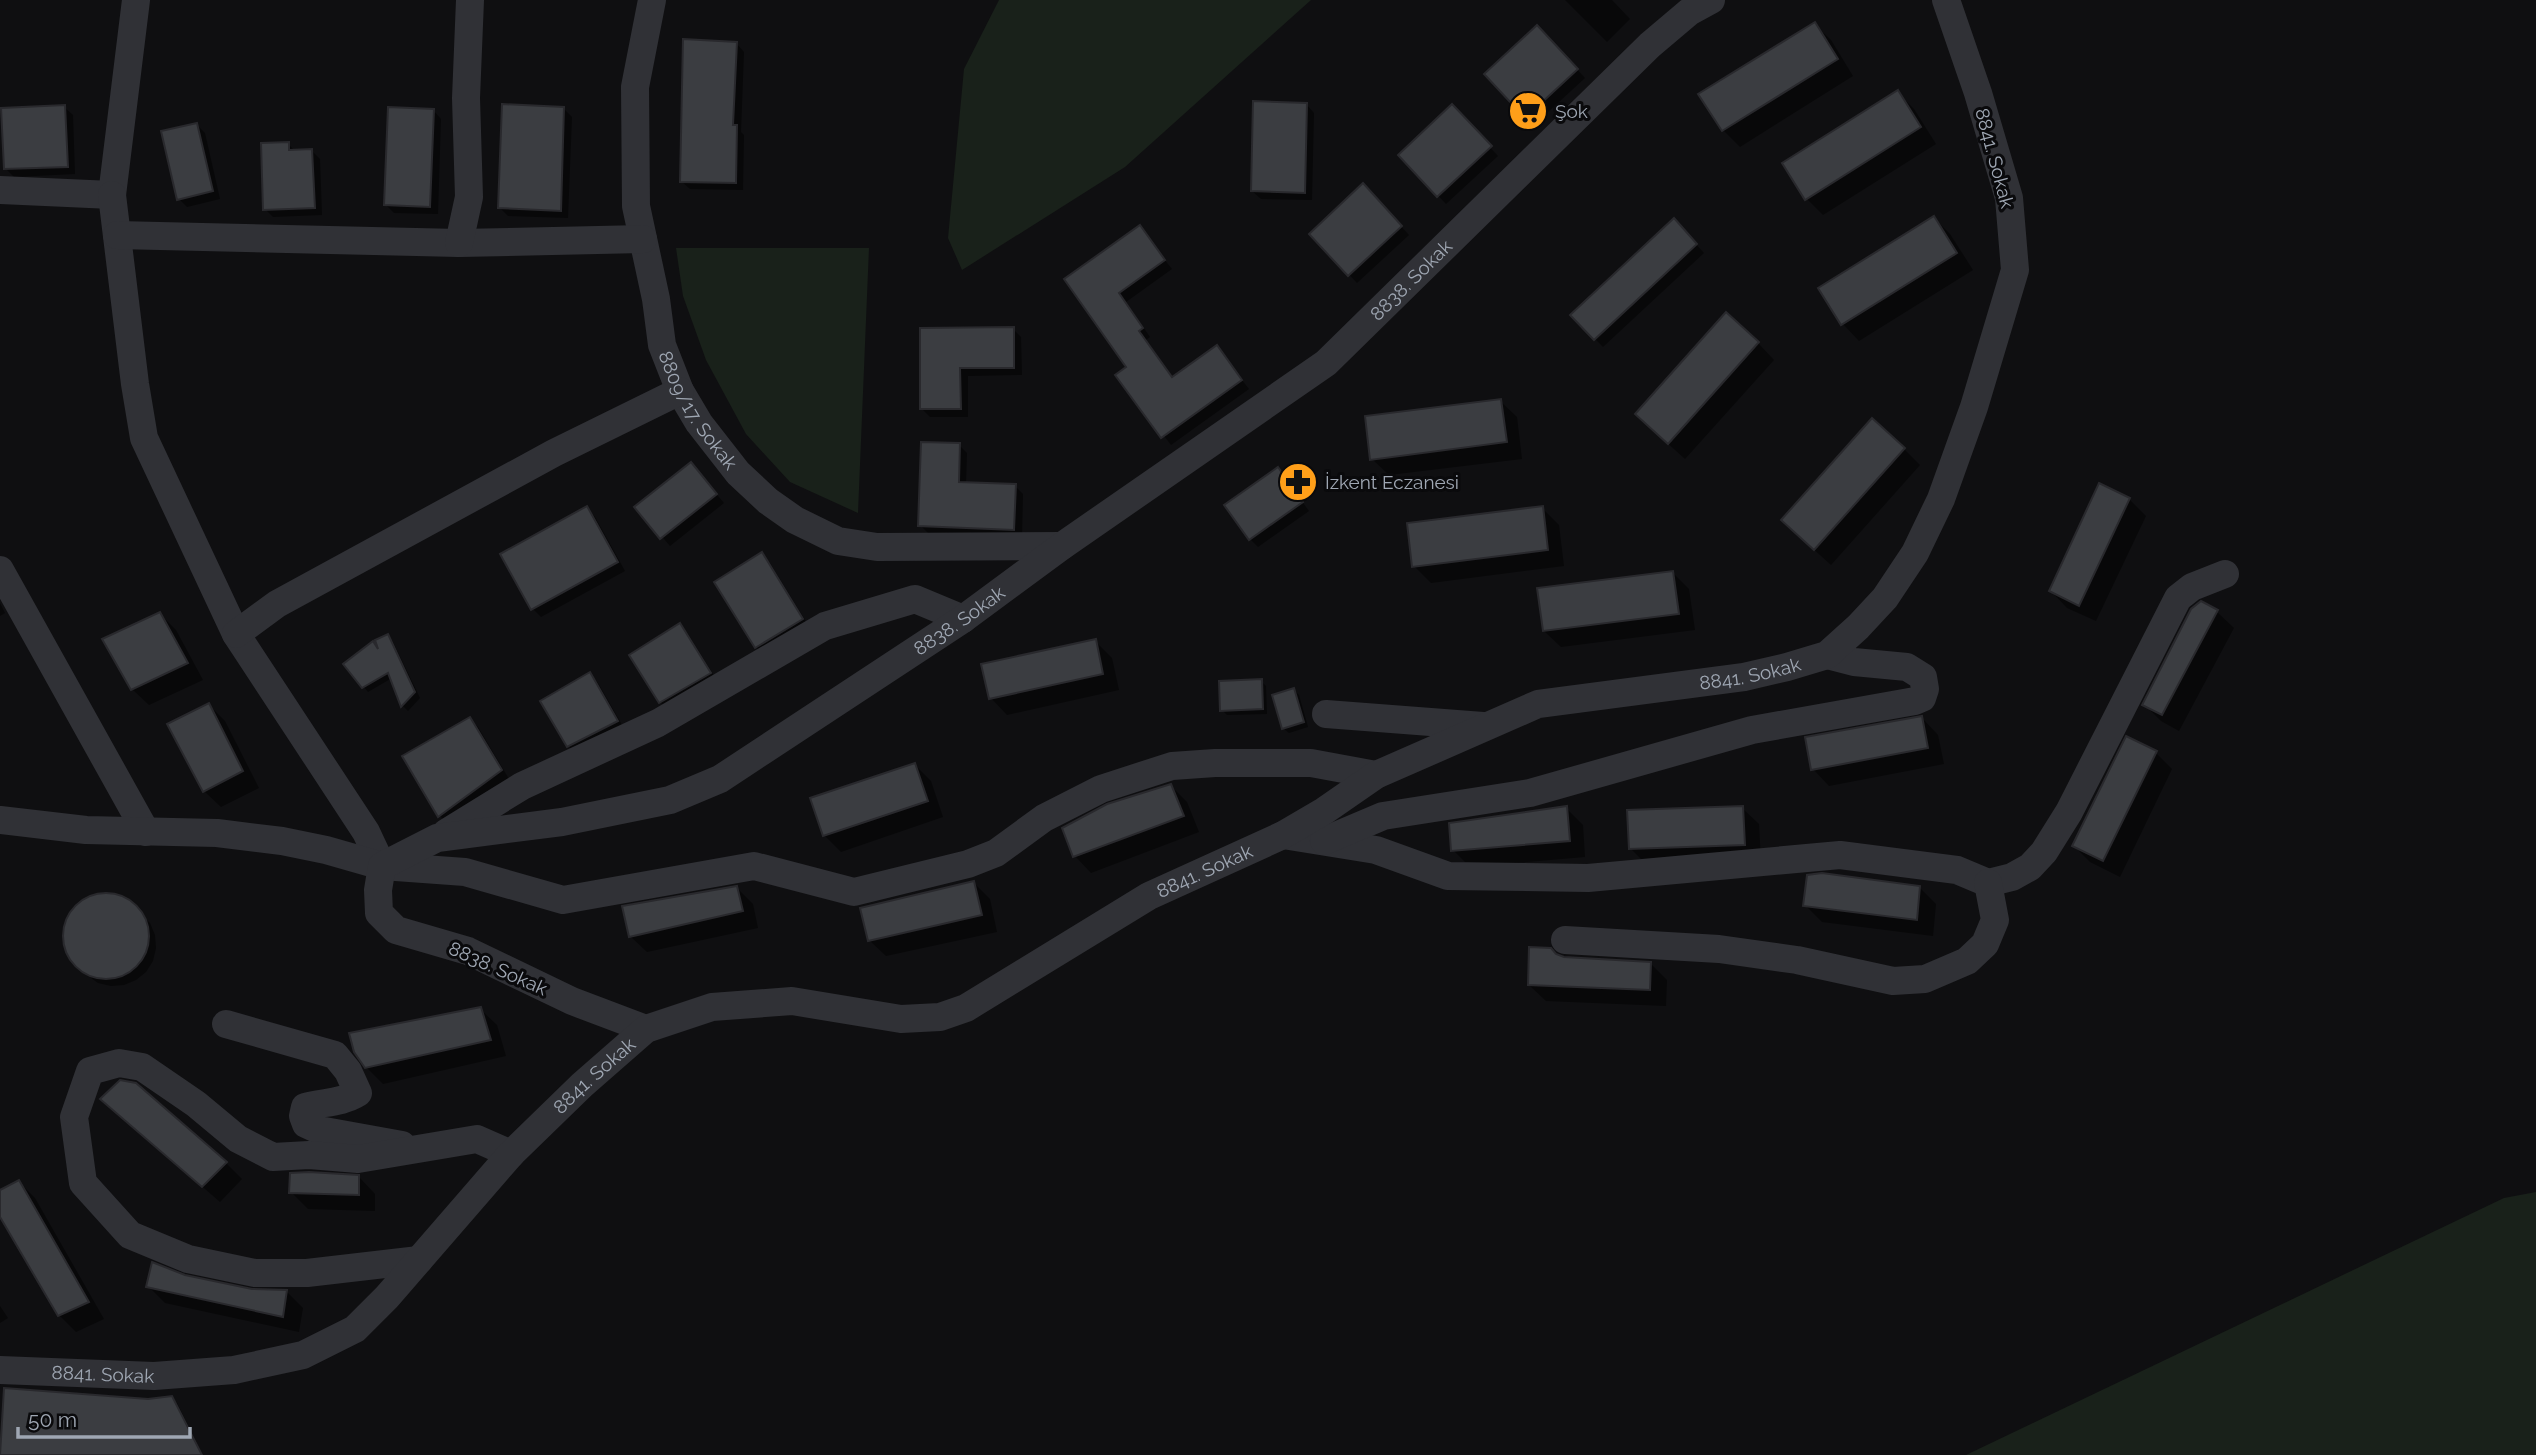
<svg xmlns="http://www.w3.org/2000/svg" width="2536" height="1455" viewBox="0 0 2536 1455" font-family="Raleway,sans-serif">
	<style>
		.green { fill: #19211a }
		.shadow { fill: #0007 }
		.building { fill: #3b3d41; stroke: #29292d; stroke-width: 2 }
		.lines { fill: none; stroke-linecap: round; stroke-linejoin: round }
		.street { stroke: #303136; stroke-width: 28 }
		.labels { text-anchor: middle; stroke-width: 6; stroke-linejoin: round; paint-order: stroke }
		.poi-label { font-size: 19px; fill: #9fa7b3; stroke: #0a0a0c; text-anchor: start }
		.street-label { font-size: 19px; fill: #9fa7b3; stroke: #0a0a0c }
	</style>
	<rect width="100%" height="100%" fill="#0f0f11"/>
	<g class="green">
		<polygon points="999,0 1311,0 1125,167 962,270 948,238 964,69"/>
		<polygon points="676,248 869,248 858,513 790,482 746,434 706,360 683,296"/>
		<polygon points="2536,1192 2536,1455 1966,1455 2504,1198"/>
	</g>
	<g class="shadow">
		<polygon points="1565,0 1612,0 1630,19 1607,42"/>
		<polygon points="1814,24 1831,40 1853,76 1740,147 1723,130"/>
		<polygon points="1545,35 1585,78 1534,125 1487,74"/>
		<polygon points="736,43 744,52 741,132 744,135 743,190 690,189 681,181"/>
		<polygon points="1897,92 1914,109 1936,144 1823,215 1807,199"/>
		<polygon points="1306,104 1314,113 1312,200 1261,199 1252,191"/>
		<polygon points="64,107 73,115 75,174 14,177 6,169"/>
		<polygon points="1452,107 1498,156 1446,204 1400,155"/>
		<polygon points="564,109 572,117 568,218 508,216 500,208"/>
		<polygon points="433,110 441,119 438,214 394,213 386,205"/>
		<polygon points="197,125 205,133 220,199 187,207 179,199"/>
		<polygon points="288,144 296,152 312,151 320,159 322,215 273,217 265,209"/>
		<polygon points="1371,194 1409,235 1357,283 1311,234"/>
		<polygon points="1934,218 1950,234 1973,270 1859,341 1843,324 1820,289"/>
		<polygon points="1139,228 1172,269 1126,302 1150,337 1146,340 1173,378 1216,347 1249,389 1171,445 1118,375 1129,367 1066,280"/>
		<polygon points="1682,229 1704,253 1603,347 1572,315"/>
		<polygon points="1013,329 1021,337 1022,375 968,376 968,417 930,417 922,409 921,330"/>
		<polygon points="1758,343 1774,360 1685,459 1654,431"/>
		<polygon points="1500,401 1517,417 1522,459 1389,475 1372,459"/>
		<polygon points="959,445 967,453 966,484 1015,486 1023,494 1022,537 928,533 920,525"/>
		<polygon points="1904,449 1920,465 1831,565 1800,537"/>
		<polygon points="691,464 724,503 670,546 637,507"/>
		<polygon points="1278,469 1309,511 1258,547 1250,539"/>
		<polygon points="2129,499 2146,516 2096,621 2067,608 2051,591"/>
		<polygon points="1542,508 1559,525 1564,566 1431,583 1414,566"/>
		<polygon points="587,509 595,517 625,571 541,617 533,609 503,555"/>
		<polygon points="761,554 770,563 810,628 764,655 756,647"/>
		<polygon points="1673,573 1689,589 1695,630 1561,647 1544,631"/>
		<polygon points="0,603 5,613 0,616"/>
		<polygon points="2202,603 2217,612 2234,628 2179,731 2161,721 2144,704"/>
		<polygon points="160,614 176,630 203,680 149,705 132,689"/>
		<polygon points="680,626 688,634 718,682 668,710 660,702"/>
		<polygon points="388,636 393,642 420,698 408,711 403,706 392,678 368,692 345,664 373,643 382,652"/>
		<polygon points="1095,641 1112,658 1119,690 1007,715 991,698"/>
		<polygon points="590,674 598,683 625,730 576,754 568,746"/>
		<polygon points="1261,681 1266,686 1267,714 1227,715 1222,710"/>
		<polygon points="1294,690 1299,695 1308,727 1289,733 1283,728"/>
		<polygon points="209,705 225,721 259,788 221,807 204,791"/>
		<polygon points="1922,718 1938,735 1944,764 1829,786 1813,769"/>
		<polygon points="470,719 478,727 509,779 448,824 440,816"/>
		<polygon points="2156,753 2172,769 2120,877 2090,862 2074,846"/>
		<polygon points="915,765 931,781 943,817 841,852 824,835"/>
		<polygon points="1171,786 1187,802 1199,832 1091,873 1075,856 1064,828"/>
		<polygon points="1566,808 1583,825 1585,857 1470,867 1453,850"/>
		<polygon points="1742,808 1759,824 1761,861 1647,865 1631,849"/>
		<polygon points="974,883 990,899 997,932 886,956 869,940"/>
		<polygon points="737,888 753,904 758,928 647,952 630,936"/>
		<polygon points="1920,888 1936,904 1933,936 1822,922 1805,905"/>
		<polygon points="97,895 109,895 122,898 150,923 155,935 156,948 153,961 146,972 136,980 124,985 111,986 98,983 87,975 70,956 65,943 65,930 68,918 75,908 85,900"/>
		<polygon points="1556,956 1564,958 1650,963 1667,980 1666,1006 1546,1001 1529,985"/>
		<polygon points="480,1009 497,1025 506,1056 383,1084 366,1067"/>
		<polygon points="102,1099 226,1163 242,1179 220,1202"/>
		<polygon points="359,1177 375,1194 375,1211 308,1209 291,1192"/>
		<polygon points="19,1182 35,1198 104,1319 76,1332 59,1315 0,1213 0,1192"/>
		<polygon points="184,1277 251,1291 286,1291 303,1308 299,1332 165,1303 148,1286"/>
		<polygon points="0,1306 8,1318 0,1323"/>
		<polygon points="171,1398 177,1403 203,1455 1,1455 148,1401"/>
	</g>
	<g class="building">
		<polygon points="1815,22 1838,59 1722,131 1698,94"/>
		<polygon points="1537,25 1578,69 1525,118 1484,74"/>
		<polygon points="683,39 737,42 733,125 737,125 736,183 680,182"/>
		<polygon points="1898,90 1921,127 1805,200 1782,163"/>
		<polygon points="1253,101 1307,103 1305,193 1251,191"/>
		<polygon points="502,104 564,107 561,211 498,208"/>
		<polygon points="1452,104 1492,146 1437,197 1398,155"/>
		<polygon points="65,105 68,167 4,169 1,108"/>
		<polygon points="388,107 434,109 430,207 384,205"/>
		<polygon points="197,123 213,191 177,200 161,131"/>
		<polygon points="289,142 289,150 312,149 315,208 263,210 261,143"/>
		<polygon points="1363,183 1402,226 1348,276 1309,234"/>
		<polygon points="1934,216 1957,253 1841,325 1818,288"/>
		<polygon points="1674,218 1697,244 1594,340 1570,315"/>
		<polygon points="1140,225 1165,260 1119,293 1143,328 1139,331 1172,377 1217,345 1242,380 1161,438 1115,375 1126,367 1064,279"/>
		<polygon points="1726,312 1759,342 1668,444 1635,414"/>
		<polygon points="1014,327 1014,368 960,368 961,409 920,409 920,328"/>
		<polygon points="1501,399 1507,442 1370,460 1365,416"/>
		<polygon points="1872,418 1905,448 1814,550 1781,520"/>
		<polygon points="921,442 960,443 959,482 1016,484 1014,530 918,526"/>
		<polygon points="691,462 717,494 660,539 634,507"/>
		<polygon points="1278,467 1303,502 1249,540 1224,505"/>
		<polygon points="2099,483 2130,498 2079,606 2049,591"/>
		<polygon points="587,506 618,562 531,610 500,554"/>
		<polygon points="1543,506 1548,550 1412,567 1407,523"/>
		<polygon points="762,552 803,619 755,648 714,582"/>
		<polygon points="1673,571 1679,614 1543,631 1537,588"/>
		<polygon points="2201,601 2218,610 2162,715 2142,705 2191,609"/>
		<polygon points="160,612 188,663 131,690 102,639"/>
		<polygon points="680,623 711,673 659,703 629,655"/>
		<polygon points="388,634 415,692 401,707 388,673 362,688 343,664 373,641 378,649 375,640"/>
		<polygon points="1096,639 1103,674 989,699 981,664"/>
		<polygon points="590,672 618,721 567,747 540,701"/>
		<polygon points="1262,679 1263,709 1220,711 1219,681"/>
		<polygon points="1294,688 1304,722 1282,729 1272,695"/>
		<polygon points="209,703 243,771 203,792 167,724"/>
		<polygon points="1922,716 1928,748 1811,770 1805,737"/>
		<polygon points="470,717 502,770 438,817 402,756"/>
		<polygon points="2126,736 2157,751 2103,861 2072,846"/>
		<polygon points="915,763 928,801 823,836 810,798"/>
		<polygon points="1171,784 1184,816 1073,857 1062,828 1107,804"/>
		<polygon points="1567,806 1570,841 1451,851 1449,823"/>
		<polygon points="1743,806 1745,845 1629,849 1627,810"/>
		<polygon points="1822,873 1920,886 1917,920 1803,906 1807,875"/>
		<polygon points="974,881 982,915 868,941 860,908"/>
		<polygon points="737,886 743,911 629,937 622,906"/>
		<circle cx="106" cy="936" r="43"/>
		<polygon points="1529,947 1551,948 1556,954 1564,957 1651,962 1650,990 1528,985"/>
		<polygon points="481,1007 491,1040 365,1068 354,1052 349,1033"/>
		<polygon points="120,1080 136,1083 227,1162 202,1187 100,1099"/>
		<polygon points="309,1172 359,1175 359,1195 289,1193 290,1173"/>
		<polygon points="19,1180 89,1302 58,1316 0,1217 0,1190"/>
		<polygon points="152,1262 185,1275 252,1289 287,1290 283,1317 146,1287"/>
		<polygon points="4,1388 148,1399 172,1396 202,1455 0,1455"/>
	</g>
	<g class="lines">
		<g class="street">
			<path id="s1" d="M652 0 635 87 636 206 656 299 662 345 680 391 699 423 738 473 768 501 795 520 838 541 877 547 1062 546"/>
			<polyline points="0,190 112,195 136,0"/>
			<polyline points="112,195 135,384 144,438 236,634 366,832 382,866"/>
			<polyline points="117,235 459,243 643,239"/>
			<polyline points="459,243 469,197 466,98 470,0"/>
			<polyline points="0,570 146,832"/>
			<polyline points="236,634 277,604 554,453 680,391"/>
			<polyline points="1326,714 1483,726"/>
			<polyline points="0,820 86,830 217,833 282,841 326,850 382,866 465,872 563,900 754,866 854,892 968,864 996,853 1044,818 1101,789 1172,766 1215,763 1311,763 1376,775"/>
			<polyline points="446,833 522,786 658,723 825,626 915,599 963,619"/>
			<polyline points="1283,835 1376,850 1448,876 1588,878 1840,855 1957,870 1988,883 2012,877 2030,867 2044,852 2069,812 2178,598 2192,587 2225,574"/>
			<polyline points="1324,841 1383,816 1530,793 1752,730 1915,701 1922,698 1925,689 1923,677 1907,667 1854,662 1827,655"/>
			<polyline points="1565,940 1719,949 1797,960 1893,981 1925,979 1967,961 1985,944 1995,920 1988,883"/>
			<path d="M226 1024 335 1055 348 1071 358 1093C342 1103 323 1102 305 1107L303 1116 306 1124 319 1130 402 1145"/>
			<path id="s2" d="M646 1029 572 1001 468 951 396 930 379 913 378 890 382 866 437 838 562 822 670 800 720 779 963 619 1062 546 1326 363 1650 45 1689 12 1711 0"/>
			<polyline points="419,1260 307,1273 255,1273 188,1259 130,1235 83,1183 74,1117 90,1071 119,1063 142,1067 196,1104 238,1139 273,1157 309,1155 358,1159 477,1139 511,1154"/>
			<path id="s3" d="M0 1370 154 1376 234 1370 303 1355 355 1329 387 1297 511 1154 582 1085 646 1029 712 1007 792 1001 901 1019 940 1017 966 1008 1149 896 1283 835 1324 811 1376 775 1538 704 1744 677 1787 667 1827 655 1858 627 1885 598 1915 553 1941 499 1974 407 2015 270 2009 198 1978 93 1946 0"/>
		</g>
	</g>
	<defs>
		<symbol id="supermarket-disc" viewBox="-11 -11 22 22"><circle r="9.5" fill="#ff9f19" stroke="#0a0a0c"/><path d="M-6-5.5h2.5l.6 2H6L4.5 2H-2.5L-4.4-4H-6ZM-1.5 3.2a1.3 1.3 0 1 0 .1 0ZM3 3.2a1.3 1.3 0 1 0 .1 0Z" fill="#111"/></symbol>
		<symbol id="pharmacy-disc" viewBox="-11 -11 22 22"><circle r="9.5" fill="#ff9f19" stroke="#0a0a0c"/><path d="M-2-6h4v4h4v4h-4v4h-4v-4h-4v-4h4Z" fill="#111"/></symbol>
	</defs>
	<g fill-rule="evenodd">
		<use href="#supermarket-disc" x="1506" y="89" width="44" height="44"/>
		<use href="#pharmacy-disc" x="1276" y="460" width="44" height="44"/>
	</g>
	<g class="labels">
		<g class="poi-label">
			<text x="1555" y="118">Şok</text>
			<text x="1325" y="489">İzkent Eczanesi</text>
		</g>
		<g class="street-label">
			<text transform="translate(1995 158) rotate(75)" y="7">8841. Sokak</text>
			<text dy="7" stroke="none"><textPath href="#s2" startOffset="1547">8838. Sokak</textPath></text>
			<text dy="7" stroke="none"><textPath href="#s1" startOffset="424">8809/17. Sokak</textPath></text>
			<text dy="7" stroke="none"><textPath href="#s2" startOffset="980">8838. Sokak</textPath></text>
			<text dy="7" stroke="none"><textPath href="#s3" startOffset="1972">8841. Sokak</textPath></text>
			<text dy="7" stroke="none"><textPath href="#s3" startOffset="1384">8841. Sokak</textPath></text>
			<text transform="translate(498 968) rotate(24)" y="7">8838. Sokak</text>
			<text dy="7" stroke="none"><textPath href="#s3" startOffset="712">8841. Sokak</textPath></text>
			<text dy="7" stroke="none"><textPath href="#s3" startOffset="103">8841. Sokak</textPath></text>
		</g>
	</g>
	<path d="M18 1427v10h172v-10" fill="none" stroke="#9fa7b3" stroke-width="3.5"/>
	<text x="28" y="1427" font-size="21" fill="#9fa7b3" stroke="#0a0a0c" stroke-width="5" paint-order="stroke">50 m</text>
</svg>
